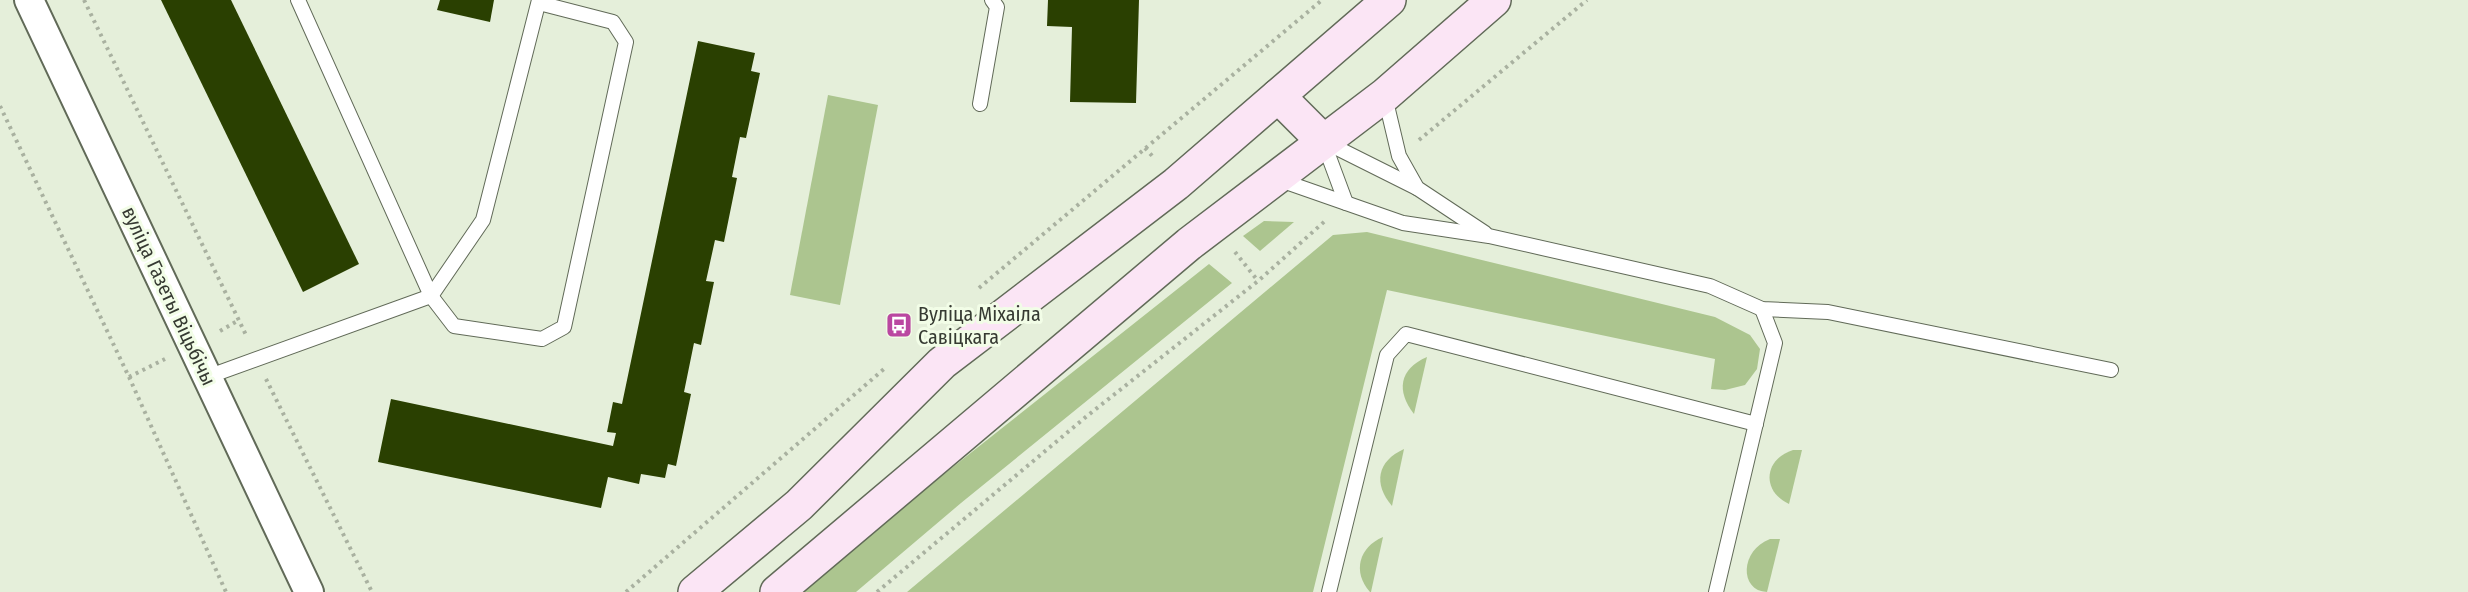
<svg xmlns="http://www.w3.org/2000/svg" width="2468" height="592" viewBox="0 0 2468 592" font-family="'Fira Sans Condensed',sans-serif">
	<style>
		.green { fill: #acc58f }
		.building { fill: #2a4001 }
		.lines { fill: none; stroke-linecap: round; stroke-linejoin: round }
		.service-casing { stroke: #616a58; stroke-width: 16 }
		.minor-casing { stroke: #616a58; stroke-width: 32 }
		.secondary-casing { stroke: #616a58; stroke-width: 36 }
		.path { stroke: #a9b1a0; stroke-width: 4; stroke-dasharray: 3 4.5; stroke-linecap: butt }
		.service { stroke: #fff; stroke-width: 14 }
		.minor { stroke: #fff; stroke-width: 28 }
		.secondary { stroke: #fbe5f5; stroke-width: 33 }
		.labels { text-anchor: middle; stroke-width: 6; stroke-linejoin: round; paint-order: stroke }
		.street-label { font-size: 20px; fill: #363a32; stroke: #f2fde7 }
		.poi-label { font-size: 20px; fill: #363a32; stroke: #f2fde7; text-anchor: start }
	</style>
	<rect width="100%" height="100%" fill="#e5efda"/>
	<g class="green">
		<polygon points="828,95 878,105 840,305 790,295"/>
		<polygon points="1264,221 1294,222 1260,251 1243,236"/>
		<polygon points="1367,232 1715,317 1750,335 1760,349 1757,369 1745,385 1725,390 1711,389 1715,359 1387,290 1313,592 907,592 1333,235"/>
		<polygon points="1209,264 1232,283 961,503 856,592 802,592 939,478"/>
		<path d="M1427 357 1414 414C1396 391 1399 369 1427 357Z"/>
		<path d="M1404 449 1392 506C1373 484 1377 461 1404 449Z"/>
		<path d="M1793 450H1802L1789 504C1761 491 1764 459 1793 450Z"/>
		<path d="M1383 537 1371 592H1370C1352 572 1359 547 1383 537Z"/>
		<path d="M1770 539H1780L1767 592C1739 591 1740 550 1770 539Z"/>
	</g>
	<g class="building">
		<polygon points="161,0 231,0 359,264 303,292"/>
		<polygon points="440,0 494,0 490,22 437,10"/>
		<polygon points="1048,0 1139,0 1136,103 1070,102 1072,27 1047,26"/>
		<polygon points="698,41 755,53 751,71 760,73 746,138 740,137 732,177 737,178 724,242 715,240 706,281 714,282 701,345 694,343 684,392 691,394 676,466 668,464 665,478 641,474 639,484 608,477 601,508 378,462 391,399 613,446 616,433 607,432 613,402 622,404"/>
	</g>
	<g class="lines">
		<defs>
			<g id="service">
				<polyline points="298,0 431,296 454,326 542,339 564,327 626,42 613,22 539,3"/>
				<polyline points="1385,97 1399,156 1417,188 1485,233"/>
				<polyline points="980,104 997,7 992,0"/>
				<polyline points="1323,141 1346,203"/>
				<polyline points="1325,142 1417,188"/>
				<polyline points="1277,179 1403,223 1489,236 1710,286 1762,309 1828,312 2111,370"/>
				<polyline points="207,377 431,296 483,220 539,0"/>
				<polyline points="1329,592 1387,355 1406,334 1756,424"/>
				<polyline points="1716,592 1775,343 1762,309"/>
			</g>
			<polyline id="minor" points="29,0 309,592"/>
			<g id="secondary">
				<polyline points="1278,96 1323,141"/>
				<polyline points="695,592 799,505 942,363 1176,184 1389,0"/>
				<polyline points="777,592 1189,244 1385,95 1494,0"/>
			</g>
		</defs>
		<use href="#service" class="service-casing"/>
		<use href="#minor" class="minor-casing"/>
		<use href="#secondary" class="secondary-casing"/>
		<g class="path">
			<polyline points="84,0 247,337"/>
			<polyline points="0,106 129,377 226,592"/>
			<polyline points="1419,140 1587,0"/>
			<polyline points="1145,148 1155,159"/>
			<polyline points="1235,252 1258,281"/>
			<polyline points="979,288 1322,0"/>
			<polyline points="220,331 239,320"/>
			<polyline points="129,377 165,359"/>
			<polyline points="266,379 372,592"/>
			<polyline points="626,592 884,369"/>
			<polyline points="877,592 1087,416 1258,281 1325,221"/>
		</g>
		<use href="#service" class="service"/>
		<use href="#minor" class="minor"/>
		<use href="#secondary" class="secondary"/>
	</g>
	<defs>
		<symbol id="bus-square" viewBox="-11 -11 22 22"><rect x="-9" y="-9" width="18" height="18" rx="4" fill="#ba47a1" stroke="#f2fde7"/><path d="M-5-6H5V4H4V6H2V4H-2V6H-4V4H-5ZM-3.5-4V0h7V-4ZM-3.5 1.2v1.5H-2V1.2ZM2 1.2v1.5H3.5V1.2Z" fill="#fff"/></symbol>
	</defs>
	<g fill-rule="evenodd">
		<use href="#bus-square" x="884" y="310" width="30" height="30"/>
	</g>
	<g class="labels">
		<g class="street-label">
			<text transform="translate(169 296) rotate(65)" y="7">вуліца Газеты Віцьбічы</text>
		</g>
		<g class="poi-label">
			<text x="918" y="321">Вуліца Міхаіла<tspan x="918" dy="23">Савіцкага</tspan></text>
		</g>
	</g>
</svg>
